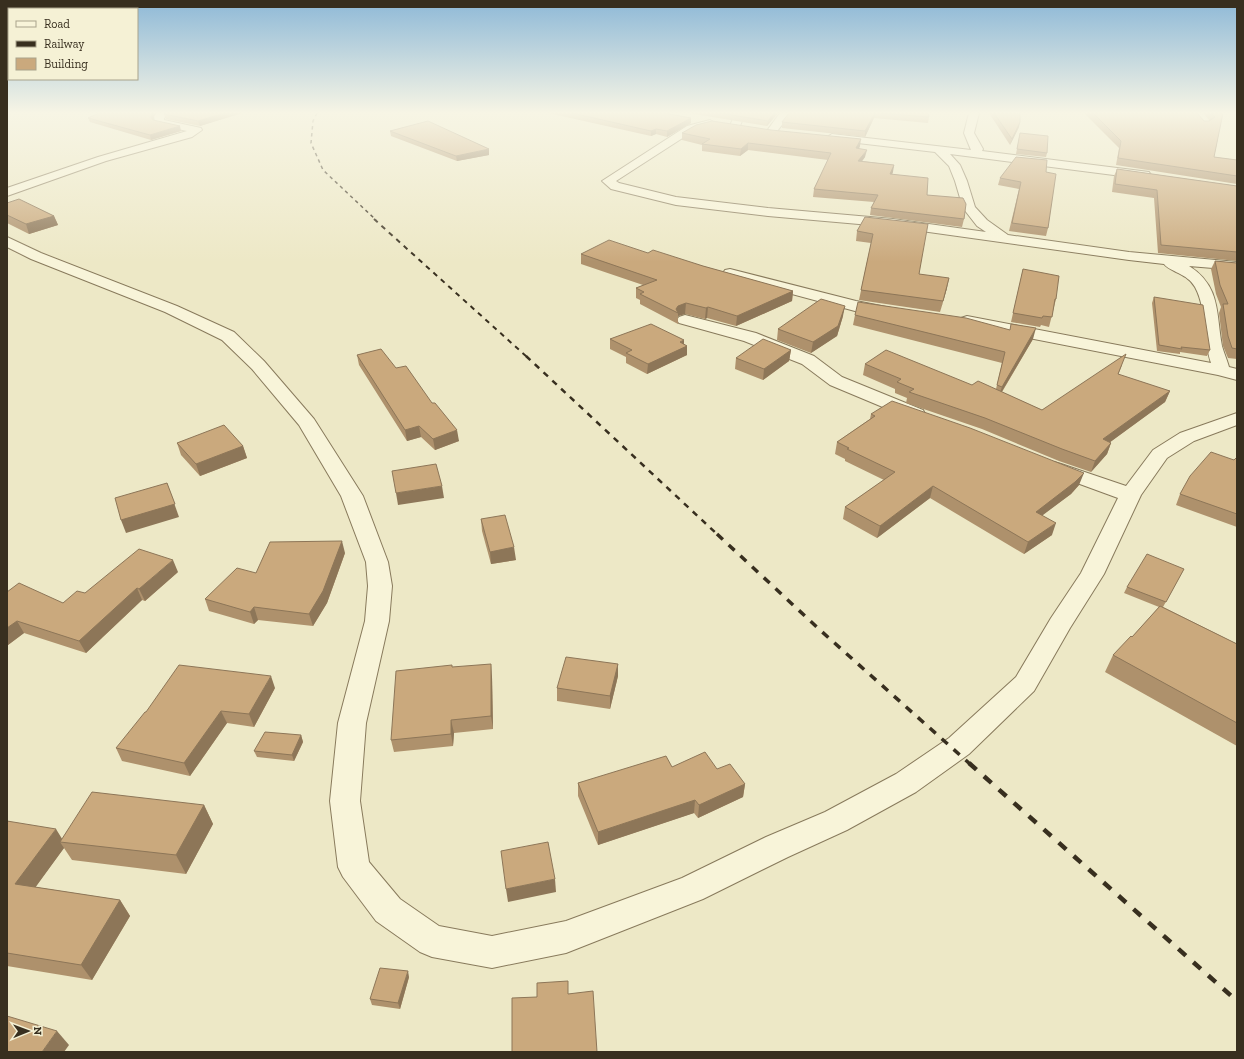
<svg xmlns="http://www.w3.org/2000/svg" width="1244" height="1059" viewBox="0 0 1244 1059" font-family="'Zilla Slab',serif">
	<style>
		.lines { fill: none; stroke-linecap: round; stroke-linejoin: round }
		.street-casing { stroke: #887a5c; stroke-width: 2 }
		.street { fill: #f8f4d9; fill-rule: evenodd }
		.rail-far4 { stroke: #382f1f; stroke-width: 1.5; stroke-dasharray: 3.5 3.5; stroke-linecap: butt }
		.rail-far3 { stroke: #382f1f; stroke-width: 2; stroke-dasharray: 5 5; stroke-linecap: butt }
		.rail-far2 { stroke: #382f1f; stroke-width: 2.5; stroke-dasharray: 6 6; stroke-linecap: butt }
		.rail-far1 { stroke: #382f1f; stroke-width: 3.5; stroke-dasharray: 8 8; stroke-linecap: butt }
		.rail { stroke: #382f1f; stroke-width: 4.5; stroke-dasharray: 10 10; stroke-linecap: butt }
		.wall { fill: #ae916c }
		.shaded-wall { fill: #8d7658 }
		.building { fill: #caa97d; stroke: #8d7658 }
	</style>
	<rect width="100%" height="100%" fill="#ede8c6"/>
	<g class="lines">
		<defs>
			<g id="street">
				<polygon points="157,113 172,113 164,118 164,120 201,128 202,130 192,137 106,161 7,196 7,188 98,157 187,131 155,124 154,116"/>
				<polygon points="735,113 745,113 740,126 735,129 730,126"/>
				<polygon points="780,113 791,113 775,134 767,134 766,132"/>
				<path d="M969 113H979L974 133 983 149 982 151 1149 172 1151 175 1149 178 1145 179 950 154 960 165 967 181 975 207 987 220 1008 235 1129 252 1237 262V270L1189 266C1221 286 1216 314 1222 346 1224 353 1227 360 1229 367L1237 369V380L1218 375 967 326 961 324 959 321 961 318 967 316 1211 363C1203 339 1207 309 1195 287 1187 273 1170 272 1164 264L1129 260 893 227 768 216 676 205 611 189 602 181 687 126 710 120 715 123 714 125 695 130 616 181 619 183 676 197 768 208 893 219 986 232 977 226 963 208 955 181 949 166 935 152 832 140 827 137 832 134 971 150 964 133Z"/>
				<polygon points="7,237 41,253 177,306 234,332 264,361 314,419 363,496 388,562 392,586 389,621 366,723 360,801 369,862 400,899 439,926 492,936 566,921 682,878 766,837 825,812 896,774 949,738 1016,677 1051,618 1081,573 1118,498 1047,472 1044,468 1047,464 1054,462 1061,464 1126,486 1153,450 1180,433 1237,413 1237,425 1194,441 1167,458 1141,495 1104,574 1070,628 1034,691 969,754 916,792 847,830 788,857 703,899 566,953 492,968 432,957 420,952 376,921 343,877 338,867 330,801 338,723 365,621 368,586 366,562 341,496 299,425 252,369 222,340 165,312 31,259 7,247"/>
				<polygon points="730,269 856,301 891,308 893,311 891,314 885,316 855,311 725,276 723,273 725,270"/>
				<polygon points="685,315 756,333 814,356 842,377 923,410 925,414 923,418 916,420 909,418 830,385 802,364 744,341 679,323 677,320 679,317"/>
			</g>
		</defs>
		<use href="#street" class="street-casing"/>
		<use href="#street" class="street"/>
		<polyline class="rail-far4" points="317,113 313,121 311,143 323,170 376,220"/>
		<polyline class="rail-far3" points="374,219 527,357"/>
		<polyline class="rail-far2" points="526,356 718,535"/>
		<polyline class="rail-far1" points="717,534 820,630 970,764"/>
		<polyline class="rail" points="969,763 1237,1001"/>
	</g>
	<g class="wall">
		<polygon points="242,113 200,126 166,119 164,114"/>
		<polygon points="548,113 664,113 691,118 691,123 667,137 656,134 651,136"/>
		<polygon points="688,113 778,113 767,126"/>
		<polygon points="789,113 928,113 929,117 928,123 874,118 865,137 782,128 782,122"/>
		<polygon points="989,113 1020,113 1019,127 1010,145"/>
		<polygon points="1084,113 1197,113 1204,121 1210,121 1203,113 1223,113 1214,157 1237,160 1237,184 1116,165 1119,148"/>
		<polygon points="88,118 153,120 181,131 151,140 90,122"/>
		<polygon points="390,131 489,155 457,161 391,136"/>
		<polygon points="682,133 860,146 859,149 865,157 862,161 894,165 892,174 927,195 964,219 962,227 870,215 871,208 874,202 813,197 814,189 828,160 748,150 740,156 702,151 702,145 682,140"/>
		<polygon points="1020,133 1047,153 1046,157 1016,154"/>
		<polygon points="1117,169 1237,186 1237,261 1158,253 1154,198 1112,192 1114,176"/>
		<polygon points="1046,172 1048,228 1046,236 1009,231 1019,189 998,185 1000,178"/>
		<polygon points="7,203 54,216 58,225 29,234 7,223"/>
		<polygon points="865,217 919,274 947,288 940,312 859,300 871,243 856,241 857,231"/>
		<polygon points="648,253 703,266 793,291 792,301 736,326 707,318 705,319 685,314 678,316 678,324 640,304 640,300 636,298 636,288 643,285 581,264 581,254"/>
		<polygon points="1215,261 1237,263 1237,359 1228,358 1223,346 1219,313 1221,307 1216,294 1211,269"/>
		<polygon points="1023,269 1056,299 1049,327 1041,325 1040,327 1011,322"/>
		<polygon points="1154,297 1210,350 1207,356 1180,352 1180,354 1157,351 1152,303"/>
		<polygon points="855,315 1033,339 1002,392 1042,410 1122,365 1118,375 1170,391 1165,402 1110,442 1111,443 1107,454 1091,472 1059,461 982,429 906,403 907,398 895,393 895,389 863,375 865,364 972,385 996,389 1002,363 853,325"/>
		<polygon points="843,316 837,336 811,353 777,340 778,329"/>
		<polygon points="610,339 684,344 687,346 687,355 647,374 626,363 626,357 610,349"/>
		<polygon points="791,350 789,361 763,380 735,369 736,358"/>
		<polygon points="357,355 396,368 459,441 435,450 421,437 407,441 359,365"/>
		<polygon points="871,414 1079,485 1071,494 1042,515 1052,535 1024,554 930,498 877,538 843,519 845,507 884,480 845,461 845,459 835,454 837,442 870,419"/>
		<polygon points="177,443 243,446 247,458 200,476 181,455"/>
		<polygon points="1237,457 1237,527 1176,505 1180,494 1234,460"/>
		<polygon points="481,519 516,560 491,564 482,531"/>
		<polygon points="345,553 327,603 313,626 258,620 254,624 209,611 205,599 256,573"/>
		<polygon points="1184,569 1163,607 1237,644 1237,746 1105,672 1113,655 1132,637 1159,607 1124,593 1127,587"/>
		<polygon points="178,572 145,601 142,600 86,653 24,633 8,645 7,644 7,592 63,603"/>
		<polygon points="618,664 618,676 610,709 557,701 557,688"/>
		<polygon points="453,667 492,677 493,729 454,733 453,746 394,752 391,740"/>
		<polygon points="275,688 254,727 227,723 190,776 122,761 116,748"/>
		<polygon points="301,735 303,742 294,761 257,757 254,751"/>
		<polygon points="672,767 717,769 745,784 743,797 698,818 694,813 598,845 578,796 578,783"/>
		<polygon points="204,805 213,824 186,874 72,860 64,848 35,887 120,900 130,916 92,980 7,966 7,821 62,839"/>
		<polygon points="409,977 400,1009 372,1005 370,999"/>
	</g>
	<g class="shaded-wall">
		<polygon points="152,113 155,113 153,122 151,117"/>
		<polygon points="225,113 242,113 200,126 198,121"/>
		<polygon points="774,113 778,113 767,126 768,121"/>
		<polygon points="875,113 874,118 865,137 865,131"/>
		<polygon points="691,118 691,123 667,137 667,131"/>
		<polygon points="1020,122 1019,127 1010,145 1012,139"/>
		<polygon points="180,126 181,131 151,140 150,135"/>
		<polygon points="656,129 656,134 651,136 651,131"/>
		<polygon points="861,139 860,146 855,155 856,148"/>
		<polygon points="748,143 748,150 740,156 741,149"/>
		<polygon points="489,149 489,155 457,161 456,156"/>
		<polygon points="867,150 865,157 857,168 858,161"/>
		<polygon points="894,165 893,172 889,182 890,174"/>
		<polygon points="54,216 58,225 29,234 26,224"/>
		<polygon points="949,278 947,288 940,312 943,301"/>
		<polygon points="793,291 792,301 736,326 737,316"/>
		<polygon points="686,303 685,314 678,316 678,313 676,309 678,306"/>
		<polygon points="845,306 843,316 837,336 811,353 813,342"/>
		<polygon points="708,307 707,318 705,319 706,308"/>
		<polygon points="1036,328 1033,339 998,398 1002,387"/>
		<polygon points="684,340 684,347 687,346 687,355 647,374 648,364 680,342"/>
		<polygon points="791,350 789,361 763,380 764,369"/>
		<polygon points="1170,391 1165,402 1098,451 1103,439"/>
		<polygon points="419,426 421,437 407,441 405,430"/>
		<polygon points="457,430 459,441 435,450 433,439"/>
		<polygon points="1111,443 1107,454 1091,472 1095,461"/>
		<polygon points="243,446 247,458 200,476 196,464"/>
		<polygon points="1084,473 1079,485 1071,494 1031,524 1036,512"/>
		<polygon points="167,483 179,517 126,533 121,520"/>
		<polygon points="442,486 444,498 398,505 396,493"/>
		<polygon points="933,486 930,498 877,538 880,526"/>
		<polygon points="1056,523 1052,535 1024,554 1028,542"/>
		<polygon points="342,541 345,553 327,603 313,626 309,614"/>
		<polygon points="514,547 516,560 491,564 490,552"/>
		<polygon points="173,560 178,572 145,601 139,589"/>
		<polygon points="137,588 142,600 86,653 79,641"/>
		<polygon points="254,607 258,620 254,624 250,612"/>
		<polygon points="17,621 24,633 8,645 7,643 7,628"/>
		<polygon points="491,664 492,677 493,729 491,716"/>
		<polygon points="618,664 618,676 610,709 610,696"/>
		<polygon points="271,676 275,688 254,727 249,714"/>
		<polygon points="221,711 227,723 190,776 184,763"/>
		<polygon points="451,720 454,733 453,746 451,734"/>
		<polygon points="301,735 303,742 294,761 292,755"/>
		<polygon points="745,784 743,797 698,818 699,805"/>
		<polygon points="695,800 694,813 598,845 598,832"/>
		<polygon points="204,805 213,824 186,874 176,855"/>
		<polygon points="56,829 64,842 60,842 64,848 27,899 15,884"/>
		<polygon points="555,879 556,892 508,902 506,889"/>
		<polygon points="120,900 130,916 92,980 81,965"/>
		<polygon points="408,971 409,977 400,1009 398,1003"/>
		<polygon points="57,1031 69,1045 64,1052 42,1052"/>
	</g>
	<g class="building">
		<polygon points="99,113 152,113 151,117 153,120 180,126 150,135 88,118"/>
		<polygon points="165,113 225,113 198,121 164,114"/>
		<polygon points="572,113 664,113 691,118 667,131 656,129 651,131"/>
		<polygon points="720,113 774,113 768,121"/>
		<polygon points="789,113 875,113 865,131 782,122"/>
		<polygon points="879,113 928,113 929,117"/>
		<polygon points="994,113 1020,113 1020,122 1012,139"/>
		<polygon points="1093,113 1197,113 1204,121 1209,121 1215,117 1211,113 1223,113 1214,157 1237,160 1237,176 1118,158 1121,141"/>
		<polygon points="428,121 489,149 456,156 390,131"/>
		<polygon points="712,121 771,130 861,139 856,148 867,150 858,161 894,165 890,174 928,178 927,195 963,198 966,204 964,219 871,208 878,195 814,189 831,153 748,143 741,149 702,144 710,139 682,133 696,125"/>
		<polygon points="1020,133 1048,136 1047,153 1017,149"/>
		<polygon points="1016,157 1047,160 1046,172 1056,174 1048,228 1012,223 1021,182 1000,178"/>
		<polygon points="1117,169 1237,186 1237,252 1161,245 1157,190 1115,184"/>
		<polygon points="19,199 54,216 26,224 7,215 7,203"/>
		<polygon points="865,217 928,224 919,274 949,278 943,301 861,290 873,234 857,231"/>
		<polygon points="609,240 648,253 653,250 703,266 793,291 737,316 708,307 706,308 686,303 678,306 676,309 678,313 640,294 644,292 636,288 657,280 581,254"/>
		<polygon points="1215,261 1237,263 1237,349 1232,348 1228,336 1223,304 1228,304 1220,285"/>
		<polygon points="1023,269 1059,276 1056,299 1055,299 1052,317 1043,316 1042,318 1013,313"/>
		<polygon points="1154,297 1203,305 1210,350 1181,347 1182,349 1159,345"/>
		<polygon points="821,299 845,306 838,326 813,342 778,329"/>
		<polygon points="858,302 966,318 1010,330 1011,324 1036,328 1002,387 997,385 1005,352 855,315"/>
		<polygon points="651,324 684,340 680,342 687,346 648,364 626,353 632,350 610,339"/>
		<polygon points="763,339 791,350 764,369 736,358"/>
		<polygon points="381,349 396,368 406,366 432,403 435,403 457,430 433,439 419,426 405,430 357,355"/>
		<polygon points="886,350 972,385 978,381 1042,410 1126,354 1118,374 1170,391 1103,439 1111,443 1095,461 1062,449 985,418 909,392 914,389 897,382 901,379 865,364"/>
		<polygon points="892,401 970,428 1084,473 1075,482 1036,512 1056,523 1028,542 933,486 880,526 845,507 895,472 847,449 849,448 837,442 875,416 871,414"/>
		<polygon points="224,425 243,446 196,464 177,443"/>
		<polygon points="1211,452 1234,460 1237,457 1237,514 1180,494 1190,476"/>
		<polygon points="436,464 442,486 396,493 392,471"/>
		<polygon points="167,483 175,504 121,520 115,498"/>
		<polygon points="505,515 514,547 490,552 481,519"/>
		<polygon points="342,541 323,591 309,614 254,607 250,612 205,599 237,568 256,573 270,542"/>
		<polygon points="139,549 173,560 139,589 137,588 79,641 17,621 7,628 7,592 19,583 63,603 77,591 85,593"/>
		<polygon points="1147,554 1184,569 1166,602 1127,587"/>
		<polygon points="1160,606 1237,644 1237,723 1113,655 1131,636 1132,637"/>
		<polygon points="566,657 618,664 610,696 557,688"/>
		<polygon points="491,664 491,716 451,720 451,734 391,740 396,671 452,665 452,667"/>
		<polygon points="179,665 271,676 249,714 221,711 184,763 116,748 145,712 146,712"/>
		<polygon points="265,732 301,735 292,755 254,751"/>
		<polygon points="705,752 717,769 730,764 745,784 699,805 695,800 598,832 578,783 666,756 672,767"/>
		<polygon points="92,792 204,805 176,855 60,842"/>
		<polygon points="7,821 56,829 15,884 120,900 81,965 7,953"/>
		<polygon points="548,842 555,879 506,889 501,851"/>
		<polygon points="380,968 408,971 398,1003 370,999"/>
		<polygon points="568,981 568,994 593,991 597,1052 512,1052 512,998 537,997 537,983"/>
		<polygon points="7,1016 57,1031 42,1052 7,1052"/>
	</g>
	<linearGradient id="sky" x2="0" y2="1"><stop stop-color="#8eb9d7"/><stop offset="0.43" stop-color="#f7f5e5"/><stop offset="1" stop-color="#f7f5e5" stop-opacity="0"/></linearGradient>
	<rect width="1244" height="262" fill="url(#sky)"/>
	<rect width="1244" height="1059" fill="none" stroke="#382f1f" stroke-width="16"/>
	<rect x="8" y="8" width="130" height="72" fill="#f5f1d5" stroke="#a9a38c"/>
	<rect x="16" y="21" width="20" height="6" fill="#f8f4d9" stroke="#a9a38c"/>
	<text x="44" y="28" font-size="12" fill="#382f1f">Road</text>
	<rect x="16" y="41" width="20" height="6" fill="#382f1f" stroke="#a9a38c"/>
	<text x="44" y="48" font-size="12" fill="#382f1f">Railway</text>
	<rect x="16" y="58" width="20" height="12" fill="#caa97d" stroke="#a9a38c"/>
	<text x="44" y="68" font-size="12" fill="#382f1f">Building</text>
	<g transform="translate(28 1031) rotate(89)" stroke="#f5f1d5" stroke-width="3" paint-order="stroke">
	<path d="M0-3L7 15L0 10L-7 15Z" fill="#382f1f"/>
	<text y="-6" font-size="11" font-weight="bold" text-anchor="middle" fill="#382f1f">N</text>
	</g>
</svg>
